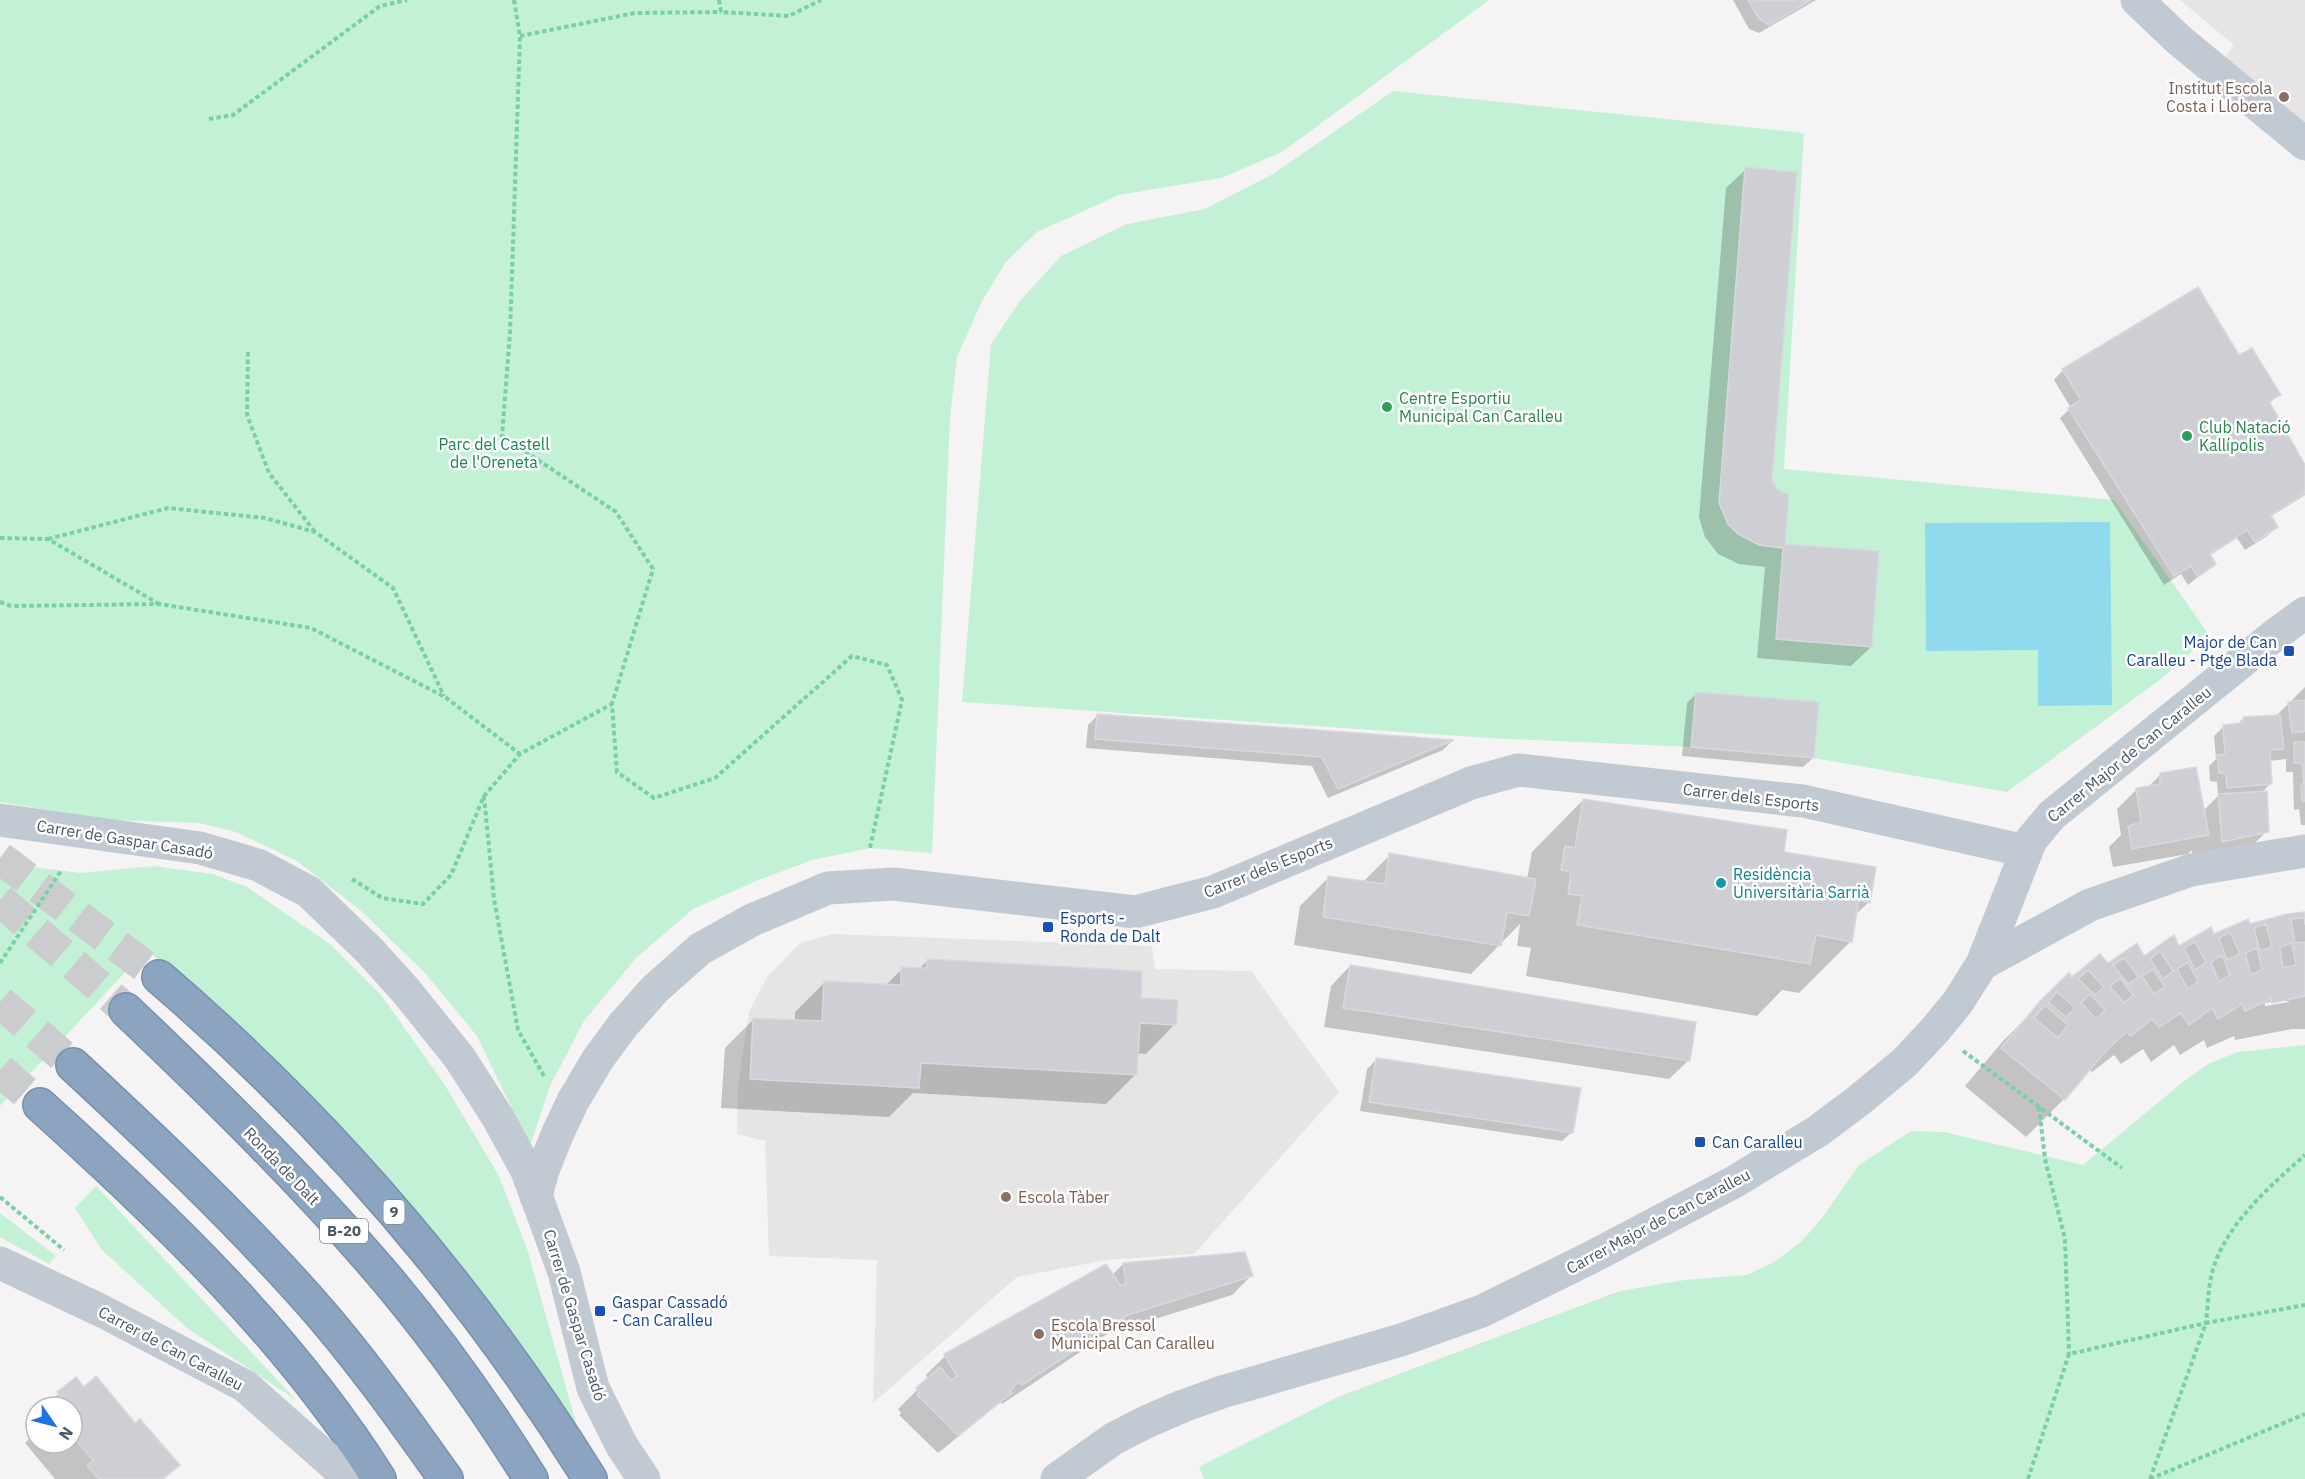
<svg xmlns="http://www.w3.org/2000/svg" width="2305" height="1479" viewBox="0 0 2305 1479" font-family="'IBM Plex Sans',sans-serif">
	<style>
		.education { fill: #e6e4e5 }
		.green { fill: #c3f1d5 }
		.water { fill: #90daee }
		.shadow { fill: #0003; fill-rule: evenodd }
		.building { fill: #cdcfd5; stroke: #d7d9de; stroke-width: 1.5; fill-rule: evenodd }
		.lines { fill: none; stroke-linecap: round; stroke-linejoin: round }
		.highway-tunnel { stroke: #caccce; stroke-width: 33; stroke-dasharray: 33 16; stroke-linecap: butt }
		.highway-casing { stroke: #7690ad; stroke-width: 36 }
		.path { stroke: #7ad0a6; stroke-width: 4; stroke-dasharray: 4.5 3; stroke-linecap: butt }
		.minor { stroke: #c1cad2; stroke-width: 33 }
		.highway { stroke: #8ba5c1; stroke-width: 33 }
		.education-dot { fill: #8d6e63; stroke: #fff; stroke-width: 2 }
		.leisure-dot { fill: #2e9e5b; stroke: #fff; stroke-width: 2 }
		.transit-dot { fill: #1a4fb4; stroke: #fff; stroke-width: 2 }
		.culture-dot { fill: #0f9aa8; stroke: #fff; stroke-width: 2 }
		.labels { text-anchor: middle; stroke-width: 5; stroke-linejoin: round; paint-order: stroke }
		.shield { fill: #fff; stroke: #808990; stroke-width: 1.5 }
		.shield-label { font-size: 15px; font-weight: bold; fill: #4a5661 }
		.education-label { font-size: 16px; fill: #785e54; stroke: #fff; text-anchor: start }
		.leisure-label { font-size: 16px; fill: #27864d; stroke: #fff; text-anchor: start }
		.park-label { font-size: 16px; fill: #17864f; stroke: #fff }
		.transit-label { font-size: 16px; fill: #164399; stroke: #fff; text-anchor: start }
		.street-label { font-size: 16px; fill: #4a5661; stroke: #fff }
		.culture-label { font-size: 16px; fill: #0d838f; stroke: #fff; text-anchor: start }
	</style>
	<rect width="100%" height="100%" fill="#f5f3f3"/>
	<g class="education">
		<polygon points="2180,0 2305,0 2305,130 2220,64 2234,45"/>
		<polygon points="832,934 1152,946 1155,969 1251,971 1339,1092 1194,1254 1106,1260 1017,1277 873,1403 877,1260 769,1256 765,1141 737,1134 738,1087 749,1012 768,976 800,943"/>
	</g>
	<g class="green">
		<polygon points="0,0 1489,0 1282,152 1221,178 1119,195 1037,232 1006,262 982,301 957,357 950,418 932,853 870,848 812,860 756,881 693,909 636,958 584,1021 550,1086 530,1146 477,1036 426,974 360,910 297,861 236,832 199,823 107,820 0,802"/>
		<polygon points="1393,91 1804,133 1784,469 2114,500 2210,636 2161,679 2007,792 1814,758 1691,747 1489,738 962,702 991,344 1020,301 1061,256 1127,224 1205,209 1273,174"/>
		<polygon points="0,863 81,873 153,866 213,874 247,887 330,944 381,995 443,1082 499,1176 528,1252 578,1430 467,1273 366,1162 286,1080 147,949 0,1106"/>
		<polygon points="2305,1045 2305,1479 1204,1479 1199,1467 1338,1397 1620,1291 1685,1280 1747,1275 1774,1262 1801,1242 1822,1218 1859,1165 1911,1131 1944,1132 2083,1165 2184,1081 2208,1064 2238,1052"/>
		<polygon points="96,1186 296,1400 187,1328 102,1250 75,1208"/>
		<polygon points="0,1213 56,1256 49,1264 0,1237"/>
	</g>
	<polygon class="water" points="2110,522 2112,705 2038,706 2038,650 1926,651 1925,523"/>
	<g class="shadow">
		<polygon points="1733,0 1816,0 1759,33 1749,29"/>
		<polygon points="1746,169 1771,481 1784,545 1871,647 1851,666 1757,658 1765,567 1739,564 1718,554 1705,537 1699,517 1726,188"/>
		<polygon points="2239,357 2279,394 2269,404 2305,468 2305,495 2270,517 2276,527 2267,536 2245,550 2237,538 2209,556 2214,564 2188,585 2181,574 2164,585 2060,418 2071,408 2054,380 2063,370"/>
		<polygon points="2305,687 2305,825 2301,825 2299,809 2294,810 2293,772 2286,772 2286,759 2269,761 2270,784 2261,793 2267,831 2238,860 2193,870 2192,850 2188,854 2113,867 2109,847 2121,835 2117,809 2137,789 2147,788 2161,774 2203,811 2218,796 2217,782 2210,781 2209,766 2216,759 2214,736 2224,726 2237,725 2243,719 2276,716 2288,704 2292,703 2291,701"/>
		<polygon points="1697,693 1813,758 1803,767 1682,756 1687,703"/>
		<polygon points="1097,716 1451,742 1443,750 1328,798 1312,766 1086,748 1088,725"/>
		<polygon points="1583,800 1783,853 1869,902 1855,915 1851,941 1799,993 1782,990 1757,1016 1526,976 1531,948 1517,946 1520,924 1471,974 1294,945 1300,906 1329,877 1363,882 1390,855 1527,879 1532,852"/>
		<path d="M2305 913V1029H2292L2235 1040 2234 1036 2207 1048 2204 1040 2180 1055 2174 1045 2151 1062 2143 1049 2121 1064 2114 1055 2092 1072 2089 1069 2064 1099 2026 1137 1965 1086 2004 1040 2069 975 2072 979 2100 956 2107 965 2136 945 2144 958 2173 937 2179 948 2210 929 2213 936 2249 925ZM2282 1000 2290 1002 2265 1006V1003Z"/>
		<polygon points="927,961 1140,999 1175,1024 1146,1054 1136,1053 1135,1075 1106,1104 913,1093 889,1117 721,1108 725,1048 754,1019 795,1021 795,1012 824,983 885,986 902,969 919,969"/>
		<polygon points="1350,966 1689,1060 1669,1079 1324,1027 1331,986"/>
		<polygon points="1377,1059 1572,1132 1562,1141 1360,1111 1367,1069"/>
		<polygon points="1123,1264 1251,1276 1232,1295 1107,1334 1002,1404 1001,1402 938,1453 899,1415 901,1413 898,1409 928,1379 926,1375 945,1356 1112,1275"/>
		<polygon points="75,1379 83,1389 135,1425 178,1465 163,1479 55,1479 25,1443 36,1432 36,1443 72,1443 72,1407 44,1407"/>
		<polygon points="36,1415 36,1431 29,1422"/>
	</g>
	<g class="building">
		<polygon points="1748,0 1811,0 1769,25 1759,19"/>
		<polygon points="1745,167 1797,172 1772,481 1777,489 1789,495 1785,544 1879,551 1872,647 1776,639 1783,548 1759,545 1738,534 1728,524 1719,503"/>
		<polygon points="2198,287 2239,355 2252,348 2281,395 2269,401 2305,465 2305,493 2271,515 2278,527 2255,542 2247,530 2210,554 2216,564 2198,577 2191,566 2174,576 2068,408 2081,400 2062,369"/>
		<polygon points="1696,692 1819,702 1814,758 1691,747"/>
		<polygon points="2305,700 2305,731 2292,733 2288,702"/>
		<polygon points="1097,714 1454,740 1338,789 1322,757 1095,739"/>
		<polygon points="2280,715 2284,749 2270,750 2272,784 2227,788 2226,773 2219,773 2217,755 2225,754 2223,725 2243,723 2243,717"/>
		<polygon points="2294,742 2305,742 2305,801 2302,801 2301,784 2304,784 2302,763 2294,763"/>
		<polygon points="2196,767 2209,835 2132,849 2128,826 2141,822 2136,788 2160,784 2160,773"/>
		<polygon points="2267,791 2269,832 2222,842 2218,794"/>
		<polygon points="1583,799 1787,830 1784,852 1876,867 1870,903 1859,900 1852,942 1816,935 1810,964 1577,925 1582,896 1568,894 1571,872 1561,870 1565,846 1575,848"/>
		<polygon points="1389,853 1536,879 1529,916 1507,912 1501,946 1323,917 1328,876 1385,884"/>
		<path d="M2305 912V925L2304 918 2291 919 2295 943 2305 942V996L2272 1003 2271 999 2245 1011 2242 1004 2218 1019 2212 1008 2189 1025 2181 1013 2159 1027 2152 1019 2131 1036 2126 1032 2105 1052 2065 1100 2001 1048 2041 1000 2069 973 2072 977 2100 954 2108 963 2137 943 2144 956 2174 935 2179 946 2211 927 2214 934 2248 919 2250 924 2287 914ZM2266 924 2272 947 2260 951 2254 928ZM2230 932 2240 954 2227 960 2219 938ZM2195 942 2206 962 2195 970 2184 948ZM2292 943 2296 965 2283 968 2280 947ZM2257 948 2262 970 2251 975 2245 953ZM2160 951 2173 971 2163 979 2150 959ZM2222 955 2230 975 2219 982 2211 962ZM2124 958 2139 977 2128 984 2113 965ZM2188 962 2198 982 2188 989 2177 969ZM2153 969 2165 987 2154 994 2142 976ZM2088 970 2104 987 2095 995 2078 979ZM2120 978 2133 995 2124 1003 2110 986ZM2057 992 2075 1008 2066 1017 2048 1002ZM2090 994 2105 1010 2096 1019 2081 1003ZM2045 1005 2068 1025 2058 1038 2034 1018Z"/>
		<polygon points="927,959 1142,971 1141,998 1178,1000 1176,1025 1140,1023 1137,1075 921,1063 919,1088 750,1079 753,1018 822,1021 824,981 901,985 901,967 926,968"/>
		<polygon points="1350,965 1696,1022 1690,1061 1343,1008"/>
		<polygon points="1376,1058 1581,1088 1573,1133 1369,1102"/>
		<polygon points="1245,1252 1253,1276 1128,1315 1022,1385 1019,1381 1010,1391 1012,1393 958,1435 917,1395 919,1393 916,1388 940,1367 951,1380 957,1376 944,1354 1106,1264 1121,1286 1126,1283 1123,1263"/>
		<polygon points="96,1376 135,1423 140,1419 180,1465 163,1479 99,1479 87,1466 93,1460 72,1436 72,1407 59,1407 65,1402 57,1392 76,1377 84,1387"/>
	</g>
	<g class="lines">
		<g class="highway-tunnel">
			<polyline points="0,858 159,977"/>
			<polyline points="0,900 126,1010"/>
			<polyline points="0,1002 73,1065"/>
			<polyline points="0,1070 40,1105"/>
		</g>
		<defs>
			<g id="highway">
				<path d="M159 977C327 1121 473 1291 590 1479"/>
				<path d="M126 1010C209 1089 292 1170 367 1256 428 1325 482 1401 531 1479"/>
				<path d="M73 1065C154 1140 234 1216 308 1299 358 1355 402 1417 446 1479"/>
				<path d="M40 1105C164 1217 289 1336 379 1479"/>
			</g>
		</defs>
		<use href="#highway" class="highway-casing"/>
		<g class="path">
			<polyline points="514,0 520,36 510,333 502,436 616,512 653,569 612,704 617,772 654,798 715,778 852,656 887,665 902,700 870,848"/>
			<polyline points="719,0 721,12 789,16 821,0"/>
			<polyline points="520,36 635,13 721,12"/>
			<polyline points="209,119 233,115 380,6 407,0"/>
			<polyline points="248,352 247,415 269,473 315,532"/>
			<polyline points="0,538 48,539 159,604"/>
			<polyline points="48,539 168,508 265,518 315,532 393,588 444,696"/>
			<polyline points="0,602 11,606 159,604 311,628 445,697 520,754"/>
			<polyline points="484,796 494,899 518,1030 544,1076"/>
			<polyline points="352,879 382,898 423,904 451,875 484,796 520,754 612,704"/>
			<polyline points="0,963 61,871"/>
			<polyline points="1963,1051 2122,1168"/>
			<polyline points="2039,1107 2045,1159 2065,1239 2069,1354"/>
			<polyline points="0,1197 64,1250"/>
			<path d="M2028 1479 2069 1354 2206 1323C2208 1307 2208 1288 2212 1273 2224 1226 2270 1186 2305 1155"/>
			<polyline points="2150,1479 2206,1323 2305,1305"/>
			<polyline points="2150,1479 2305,1414"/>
		</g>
		<g class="minor">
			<polyline points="2137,0 2179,40 2305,144"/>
			<polyline points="0,820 200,848 258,865 309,892 369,950 406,991 459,1057 497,1116 527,1171 564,1272 593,1388 622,1446 644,1479"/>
			<polyline points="1982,964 2090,905 2191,870 2305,851"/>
			<polyline points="536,1196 543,1170 557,1135 573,1101 598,1059 623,1025 655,989 700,949 752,920 828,888 894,884 1135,912 1213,892 1471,783 1518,770 1803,801 2026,851"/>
			<polyline points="0,1263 102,1311 245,1386 339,1469 347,1479"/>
			<polyline points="1057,1479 1113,1439 1146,1422 1183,1406 1222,1392 1401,1340 1482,1311 1588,1259 1734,1182 1818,1131 1858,1101 1904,1063 1935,1030 1958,1002 1982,964 2031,840 2052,815 2276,634 2305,613"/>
		</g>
		<use href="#highway" class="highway"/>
	</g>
	<g class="education-dot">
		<circle cx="2284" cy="97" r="6"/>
		<circle cx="1006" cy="1197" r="6"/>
		<circle cx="1039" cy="1334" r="6"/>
	</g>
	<g class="leisure-dot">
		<circle cx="1387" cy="407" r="6"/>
		<circle cx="2187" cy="436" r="6"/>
	</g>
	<g class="transit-dot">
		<rect x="2283" y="645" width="12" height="12" rx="3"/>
		<rect x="1042" y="921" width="12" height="12" rx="3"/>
		<rect x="1694" y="1136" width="12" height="12" rx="3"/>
		<rect x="594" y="1305" width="12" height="12" rx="3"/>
	</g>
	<circle class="culture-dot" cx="1721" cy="883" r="6"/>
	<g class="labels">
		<g class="shield">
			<rect x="383.5" y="1200" width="21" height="24" rx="4.5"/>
			<rect x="320" y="1219" width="48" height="24" rx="4.5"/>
		</g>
		<g class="shield-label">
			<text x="394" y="1217">9</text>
			<text x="344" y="1236">B-20</text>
		</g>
		<g class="education-label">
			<text x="2272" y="94" text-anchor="end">Institut Escola<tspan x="2272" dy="18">Costa i Llobera</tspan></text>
			<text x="1018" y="1203">Escola Tàber</text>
			<text x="1051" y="1331">Escola Bressol<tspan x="1051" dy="18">Municipal Can Caralleu</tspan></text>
		</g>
		<g class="leisure-label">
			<text x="1399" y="404">Centre Esportiu<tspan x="1399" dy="18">Municipal Can Caralleu</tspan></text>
			<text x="2199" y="433">Club Natació<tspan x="2199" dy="18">Kallípolis</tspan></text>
		</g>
		<g class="park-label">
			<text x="494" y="450">Parc del Castell<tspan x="494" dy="18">de l'Oreneta</tspan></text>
		</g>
		<g class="transit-label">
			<text x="2277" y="648" text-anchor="end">Major de Can<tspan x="2277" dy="18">Caralleu - Ptge Blada</tspan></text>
			<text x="1060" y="924">Esports -<tspan x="1060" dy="18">Ronda de Dalt</tspan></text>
			<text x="1712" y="1148">Can Caralleu</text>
			<text x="612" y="1308">Gaspar Cassadó<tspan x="612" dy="18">- Can Caralleu</tspan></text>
		</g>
		<g class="street-label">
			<text transform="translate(2129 754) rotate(-39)" y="6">Carrer Major de Can Caralleu</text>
			<text transform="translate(1751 797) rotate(7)" y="6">Carrer dels Esports</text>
			<text transform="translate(125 839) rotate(9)" y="6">Carrer de Gaspar Casadó</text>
			<text transform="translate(1268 867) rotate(-22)" y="6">Carrer dels Esports</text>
			<text transform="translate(282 1166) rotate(46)" y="6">Ronda de Dalt</text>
			<text transform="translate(1658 1221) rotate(-28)" y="6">Carrer Major de Can Caralleu</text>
			<text transform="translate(575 1315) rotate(73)" y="6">Carrer de Gaspar Casadó</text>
			<text transform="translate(171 1348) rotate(28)" y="6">Carrer de Can Caralleu</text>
		</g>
		<g class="culture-label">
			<text x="1733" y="880">Residència<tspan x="1733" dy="18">Universitària Sarrià</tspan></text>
		</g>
	</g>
	<g transform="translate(54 1425) rotate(125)"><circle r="28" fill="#ffffff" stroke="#b7bbc0" stroke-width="1.5"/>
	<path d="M0-4.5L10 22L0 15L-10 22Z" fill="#1a73e8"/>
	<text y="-9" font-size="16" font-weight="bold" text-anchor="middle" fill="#4a5661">N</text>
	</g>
</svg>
